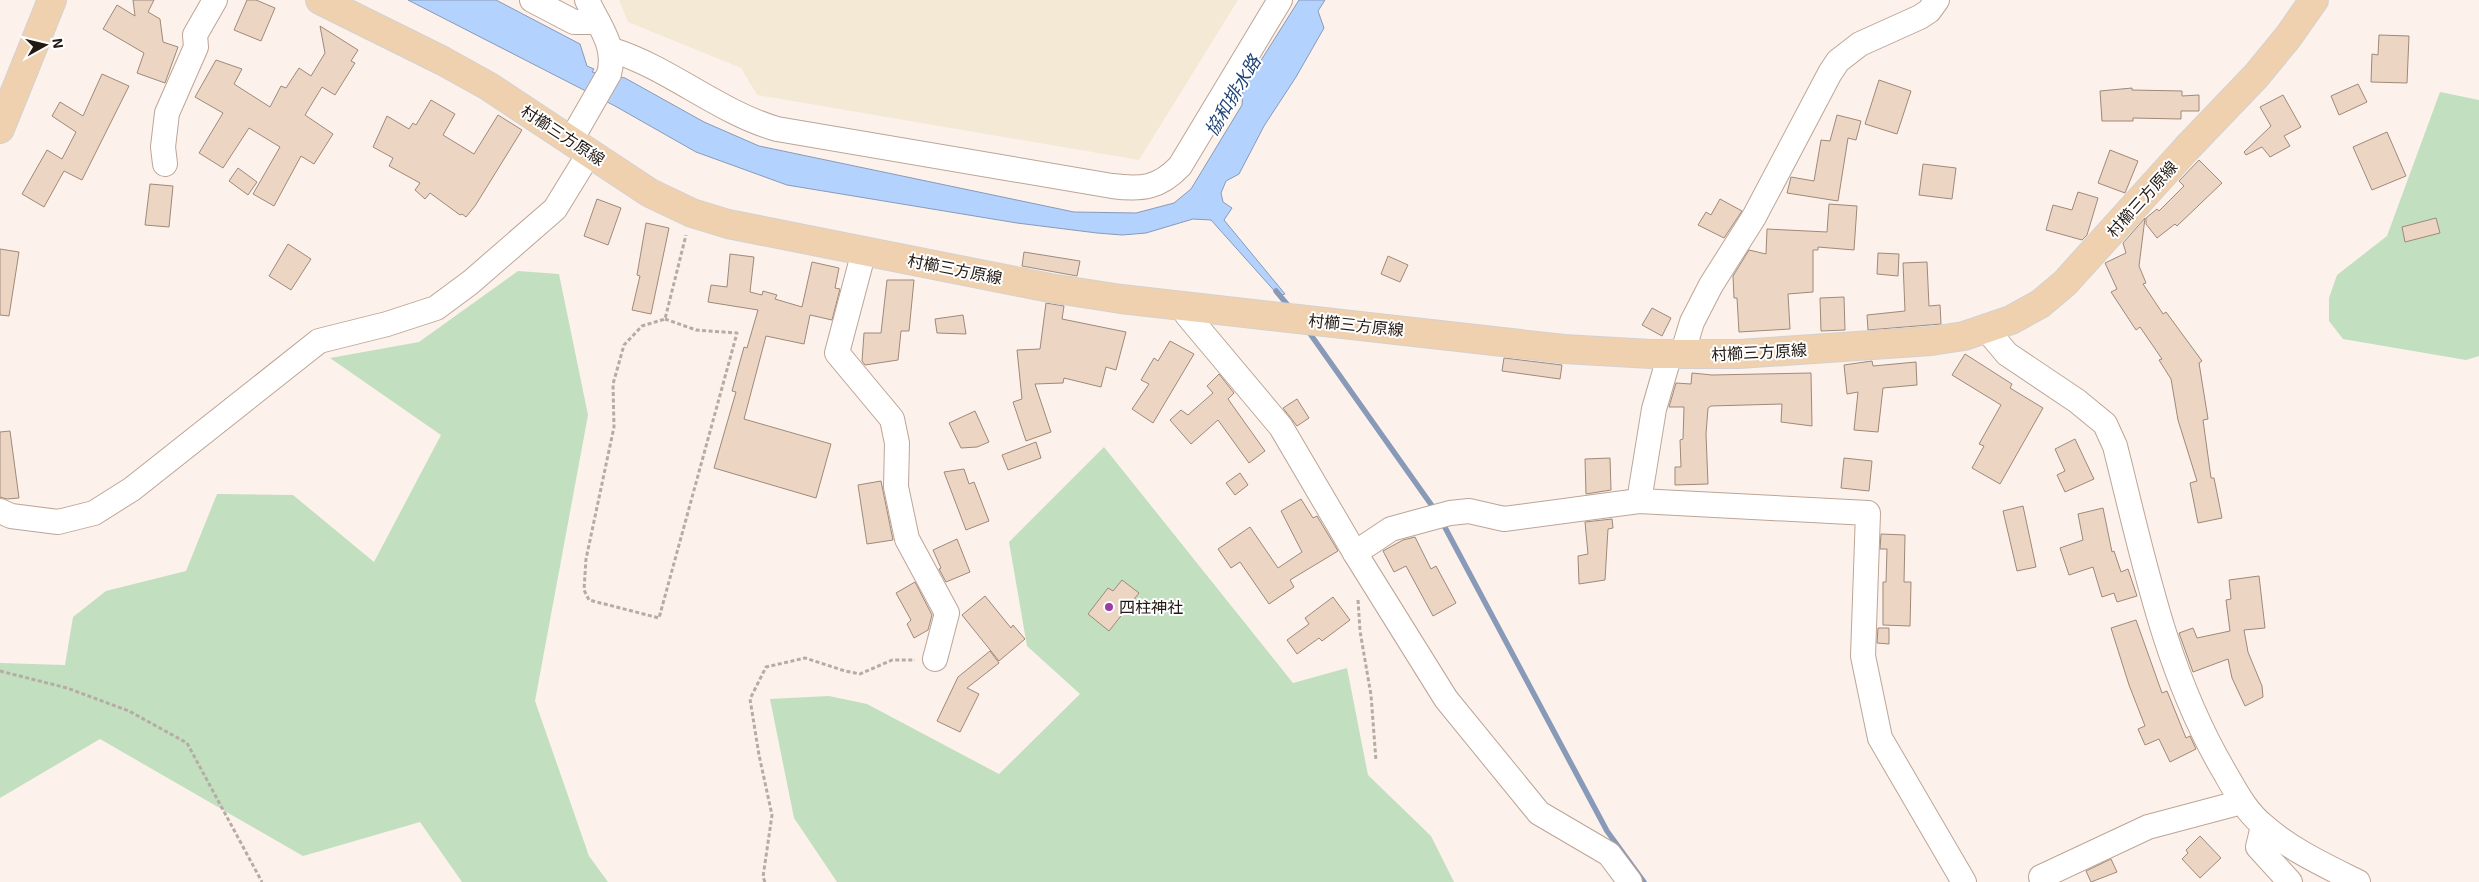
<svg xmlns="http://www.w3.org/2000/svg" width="2479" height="882" viewBox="0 0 2479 882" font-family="'Exo 2','Noto Sans JP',sans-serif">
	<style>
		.industrial { fill: #f3e9d4 }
		.green { fill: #c2dfbf }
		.water { fill: #b4d2fe; stroke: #889ab8 }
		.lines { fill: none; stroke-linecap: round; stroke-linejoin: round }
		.stream { stroke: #889ab8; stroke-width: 5.5 }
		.building { fill: #edd5c4; stroke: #9f8979 }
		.minor-casing { stroke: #bda596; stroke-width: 26 }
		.major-casing { stroke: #d3d1d0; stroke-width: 30 }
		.path { stroke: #b6aca6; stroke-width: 3; stroke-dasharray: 4 2.5; stroke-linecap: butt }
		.minor { stroke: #fff; stroke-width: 24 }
		.major { stroke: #efd1b0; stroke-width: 28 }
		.poi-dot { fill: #9a3da7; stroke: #fff; stroke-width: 2 }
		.labels { text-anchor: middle; stroke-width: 4; stroke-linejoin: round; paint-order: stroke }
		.street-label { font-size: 16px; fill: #221913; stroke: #fff }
		.poi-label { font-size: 16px; fill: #221913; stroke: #fff; text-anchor: start }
		.water-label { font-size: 18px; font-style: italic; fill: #1f4378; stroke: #fff }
	</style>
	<rect width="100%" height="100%" fill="#fcf2eb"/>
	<polygon class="industrial" points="619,0 1238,0 1139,160 757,95 741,68 628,22"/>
	<g class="green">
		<polygon points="2440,92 2479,100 2479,356 2466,360 2343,339 2329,321 2329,298 2337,275 2387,236"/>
		<polygon points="518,271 559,274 588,415 535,701 589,856 608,882 462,882 420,822 303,856 100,739 0,798 0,663 65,665 73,617 106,591 186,571 217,494 293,495 374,562 441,435 330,358 419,342"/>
		<polygon points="1104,447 1293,683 1347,668 1368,775 1431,836 1454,882 837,882 794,818 770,699 829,696 867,704 999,774 1080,694 1027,646 1009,542"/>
	</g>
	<polygon class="water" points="408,0 496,0 580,44 587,66 594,69 592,72 625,78 704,122 759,146 1074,212 1136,213 1174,203 1191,189 1242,105 1243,89 1299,0 1325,0 1318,11 1324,28 1296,77 1264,126 1239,174 1226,181 1221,193 1223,202 1232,208 1224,220 1285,294 1279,296 1211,220 1193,219 1146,233 1122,235 1097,233 1017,223 787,185 696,152 615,106"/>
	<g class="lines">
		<g class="stream">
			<polyline points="1276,291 1291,309"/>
			<polyline points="1306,328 1435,510"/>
			<polyline points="1441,520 1607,831 1644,882"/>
		</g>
	</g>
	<g class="building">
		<polygon points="133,0 154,0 148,12 160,19 163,42 178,47 165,83 137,73 144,53 103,29 117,5 135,16"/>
		<polygon points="247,0 256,0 275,8 261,41 234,30"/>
		<polygon points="320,26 358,50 351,61 355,63 335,95 322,87 305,115 333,134 314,164 301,156 274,206 253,194 280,147 249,128 223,168 199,153 223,113 195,97 216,60 242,69 234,84 270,107 281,86 286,88 299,68 311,76 325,53"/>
		<polygon points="2379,35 2409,36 2407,83 2371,82 2372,54 2378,55"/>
		<polygon points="102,74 129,86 82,180 64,171 44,207 22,194 47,150 62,159 76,132 52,116 60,102 83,116"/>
		<polygon points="1879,80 1911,91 1897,134 1865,124"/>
		<polygon points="2358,84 2367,102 2339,115 2331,96"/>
		<polygon points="2132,88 2132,90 2182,91 2182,96 2199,95 2199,111 2181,111 2181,119 2133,118 2133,121 2102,121 2100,91"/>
		<polygon points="2283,95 2301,127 2284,136 2290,146 2270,157 2262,147 2246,155 2244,152 2271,126 2260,107"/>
		<polygon points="431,100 455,114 443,135 474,154 498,115 522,130 475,206 466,217 462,214 460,215 430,193 425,199 415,190 420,183 389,166 393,158 373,147 387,116 409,129 413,123 416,125"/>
		<polygon points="1837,115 1861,121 1856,140 1848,138 1838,201 1787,193 1791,177 1814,181 1821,140 1830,141"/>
		<polygon points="2387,132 2406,176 2372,190 2353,147"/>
		<polygon points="2110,150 2138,161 2125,193 2098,183"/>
		<polygon points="2199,160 2222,183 2177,226 2175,224 2157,238 2146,224 2146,218 2157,209 2159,211 2184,186 2179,181"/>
		<polygon points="1923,164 1956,168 1952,199 1919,195"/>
		<polygon points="238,168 257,182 248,195 229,181"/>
		<polygon points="150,184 173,186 169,227 145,225"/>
		<polygon points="2078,192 2098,198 2087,235 2082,240 2046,230 2053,205 2072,210"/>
		<polygon points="597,199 621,208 608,245 584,236"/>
		<polygon points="1720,199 1742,211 1724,238 1698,225 1706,212 1711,215"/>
		<polygon points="1829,204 1857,206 1854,250 1818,247 1818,250 1813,250 1813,292 1788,294 1790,329 1739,332 1737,298 1734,298 1733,276 1749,250 1766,254 1767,229 1827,232"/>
		<polygon points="2145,218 2139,266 2146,283 2143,284 2163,314 2166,312 2202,361 2199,363 2208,419 2203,420 2211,478 2214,478 2222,518 2198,523 2190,483 2197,481 2178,420 2171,379 2159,360 2162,359 2140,327 2136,330 2111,292 2117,289 2105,263 2126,253 2123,243"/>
		<polygon points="2436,218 2440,233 2405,242 2402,227"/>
		<polygon points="646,223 669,228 651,314 632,310 640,276 637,275"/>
		<polygon points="288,244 311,259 291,290 269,276"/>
		<polygon points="0,249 19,252 9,316 0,315"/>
		<polygon points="1024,252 1080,261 1077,276 1022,266"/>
		<polygon points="1878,253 1899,254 1898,276 1877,274"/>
		<polygon points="730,254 754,257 750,292 762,295 763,291 777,295 775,299 802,307 812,262 839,268 835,288 840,289 832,320 810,315 804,344 766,336 744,419 831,444 816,498 714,468 736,392 732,391 744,347 747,348 758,310 708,302 711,285 727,287"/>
		<polygon points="1388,256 1408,265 1400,282 1381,274"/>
		<polygon points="1927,262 1929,306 1940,305 1941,324 1868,330 1867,315 1905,311 1903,263"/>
		<polygon points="887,280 914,280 909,331 901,331 898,360 865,365 862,361 864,333 881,333"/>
		<polygon points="1844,297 1845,330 1821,331 1820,298"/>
		<polygon points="1046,303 1064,306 1062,319 1126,332 1116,370 1106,367 1101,387 1064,378 1063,383 1035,384 1051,432 1026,441 1013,402 1022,399 1017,350 1040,349"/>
		<polygon points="1652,308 1671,318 1662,336 1642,325"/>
		<polygon points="963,315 966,334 937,333 935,319"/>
		<polygon points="1170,341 1194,354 1153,423 1132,409 1149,384 1141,380 1154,358 1158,361"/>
		<polygon points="1965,354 2012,384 2010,388 2043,408 2000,484 1972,468 1984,446 1979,444 2001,405 1952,375"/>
		<polygon points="1504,358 1562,365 1560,379 1502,371"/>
		<polygon points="1872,361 1873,366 1916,362 1917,385 1883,388 1878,432 1854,430 1858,392 1847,394 1844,365"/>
		<polygon points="1692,373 1712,375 1811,373 1812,426 1781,422 1782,404 1711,406 1708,408 1706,434 1708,484 1675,485 1675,467 1681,467 1680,440 1683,439 1684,407 1669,407 1676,383 1691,384"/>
		<polygon points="1219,374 1234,393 1228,399 1265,451 1249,463 1218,420 1191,444 1170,420 1181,410 1188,415 1213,393 1207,386"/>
		<polygon points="1297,399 1309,418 1297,426 1283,408"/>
		<polygon points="975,411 989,442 977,447 961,448 949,423"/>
		<polygon points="10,431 19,498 7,499 0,497 0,432"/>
		<polygon points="2075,439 2094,479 2065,492 2057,475 2065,471 2055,449"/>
		<polygon points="1036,442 1041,458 1008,470 1002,455"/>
		<polygon points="1610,458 1611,490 1586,494 1585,459"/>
		<polygon points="1844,458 1872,461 1869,491 1841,488"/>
		<polygon points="964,469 969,484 974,482 989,521 966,530 944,472"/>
		<polygon points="1240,473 1248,485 1235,495 1226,483"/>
		<polygon points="881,481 893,540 867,544 858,485"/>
		<polygon points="1301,499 1313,518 1317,516 1338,551 1290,580 1294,587 1269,604 1240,562 1231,568 1218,549 1250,527 1278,568 1302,552 1281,511"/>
		<polygon points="2023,506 2036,567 2017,571 2003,511"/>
		<polygon points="2103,508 2112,552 2114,551 2121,572 2128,569 2137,596 2117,602 2114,593 2102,597 2093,567 2069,575 2060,548 2083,540 2078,514"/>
		<polygon points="1612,519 1613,528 1608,529 1605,580 1579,584 1578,556 1588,554 1585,522"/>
		<polygon points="1881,534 1905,535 1904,582 1911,582 1910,626 1883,625 1883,582 1886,582 1887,549 1880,549"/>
		<polygon points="1415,537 1431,569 1436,566 1456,603 1433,616 1406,566 1394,572 1383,551 1403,540"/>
		<polygon points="957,539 970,572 946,582 939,569 941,568 933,550"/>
		<polygon points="2259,576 2265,628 2244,630 2248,652 2262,686 2263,697 2245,706 2232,678 2228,659 2193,672 2179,633 2193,628 2197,638 2230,631 2226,600 2231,599 2229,580"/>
		<polygon points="1122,580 1139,593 1109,631 1088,614 1108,588 1113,591"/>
		<polygon points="915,582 932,615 928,630 914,638 907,624 911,620 896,593"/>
		<polygon points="985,596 1011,628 1013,625 1025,639 999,661 962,615"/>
		<polygon points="1333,597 1350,620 1322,641 1319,638 1297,654 1287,640 1309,624 1305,618"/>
		<polygon points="2136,620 2162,693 2167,691 2186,738 2190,736 2196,749 2170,762 2159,739 2145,745 2138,729 2145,726 2129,685 2111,628"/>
		<polygon points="1878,628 1889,628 1889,644 1877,643"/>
		<polygon points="990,651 999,663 967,688 979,694 960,732 937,721 958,677"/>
		<polygon points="2200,836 2221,858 2200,878 2182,859 2188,853 2186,850"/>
		<polygon points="2111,859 2117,872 2091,882 2086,871"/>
	</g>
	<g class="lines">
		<defs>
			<g id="minor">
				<polyline points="532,0 574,22 598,22"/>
				<path d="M612 50C670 68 718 112 777 129L1112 186C1142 190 1159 188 1180 166L1280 0"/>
				<path d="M571 140 609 74C617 45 598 25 587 0"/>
				<polyline points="165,164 163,147 167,113 196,47 195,35 215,0"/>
				<polyline points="864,251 837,353 892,419 897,443 896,487 907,539 947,613 935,659"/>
				<polyline points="1186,306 1187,315 1281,427 1355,553 1446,699 1539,813 1609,854 1630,882"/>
				<path d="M1986 329 2007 354 2077 401 2105 424 2115 446C2143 557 2165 671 2224 771 2235 790 2246 812 2264 826 2291 850 2326 866 2358 882"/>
				<polyline points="1682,355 1692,322 1711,285 1754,217 1830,73 1838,61 1860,44 1920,17 1929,11 1937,0"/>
				<polyline points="1639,501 1654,409 1670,354"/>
				<polyline points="0,511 11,516 58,522 94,513 132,489 319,341 387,324 436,308 471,282 555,209 590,152"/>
				<polyline points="1355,553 1391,529 1450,513 1469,511 1504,519 1639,501 1868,513 1863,656 1880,738 1964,882"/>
				<polyline points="2263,826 2258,847 2290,882"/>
				<polyline points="2044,882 2041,877 2148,827 2242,802"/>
			</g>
			<g id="major">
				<polyline points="320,0 443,61 488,86 650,193 692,213 728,224 1050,288 1121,299 1564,349 1651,354 1739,354 1931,341 1964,336 2011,320 2040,304 2065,283 2187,148 2256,76 2288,37 2314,0"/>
				<polyline points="0,129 52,0"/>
			</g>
		</defs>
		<use href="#minor" class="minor-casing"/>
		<use href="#major" class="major-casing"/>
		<g class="path">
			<polyline points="665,319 696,330 737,333 659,618 589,600 584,590 586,559 614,427 613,384 624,345 642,326 665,319 686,235"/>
			<polyline points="1358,600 1360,631 1371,695 1376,761"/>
			<polyline points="0,671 67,688 129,711 187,743 262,882"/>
			<polyline points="765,882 763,877 772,815 759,755 750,699 766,667 805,658 845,671 860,674 892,660 915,660"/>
		</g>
		<use href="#minor" class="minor"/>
		<use href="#major" class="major"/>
	</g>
	<circle class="poi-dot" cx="1109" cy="607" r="5"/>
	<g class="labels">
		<g class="street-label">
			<text transform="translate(563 135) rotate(33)" y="6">村櫛三方原線</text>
			<text transform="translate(2142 199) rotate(-48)" y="6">村櫛三方原線</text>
			<text transform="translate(955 269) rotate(11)" y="6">村櫛三方原線</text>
			<text transform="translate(1356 325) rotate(6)" y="6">村櫛三方原線</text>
			<text transform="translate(1759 352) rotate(-3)" y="6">村櫛三方原線</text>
		</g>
		<g class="poi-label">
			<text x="1119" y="613">四柱神社</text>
		</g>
		<g class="water-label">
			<text transform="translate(1233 96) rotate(-59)" y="6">協和排水路</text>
		</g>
	</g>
	<g transform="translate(45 45) rotate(82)" stroke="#ffffff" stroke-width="4" paint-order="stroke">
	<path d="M0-4L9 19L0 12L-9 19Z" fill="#221913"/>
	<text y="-8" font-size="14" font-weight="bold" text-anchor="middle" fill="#221913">N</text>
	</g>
</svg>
